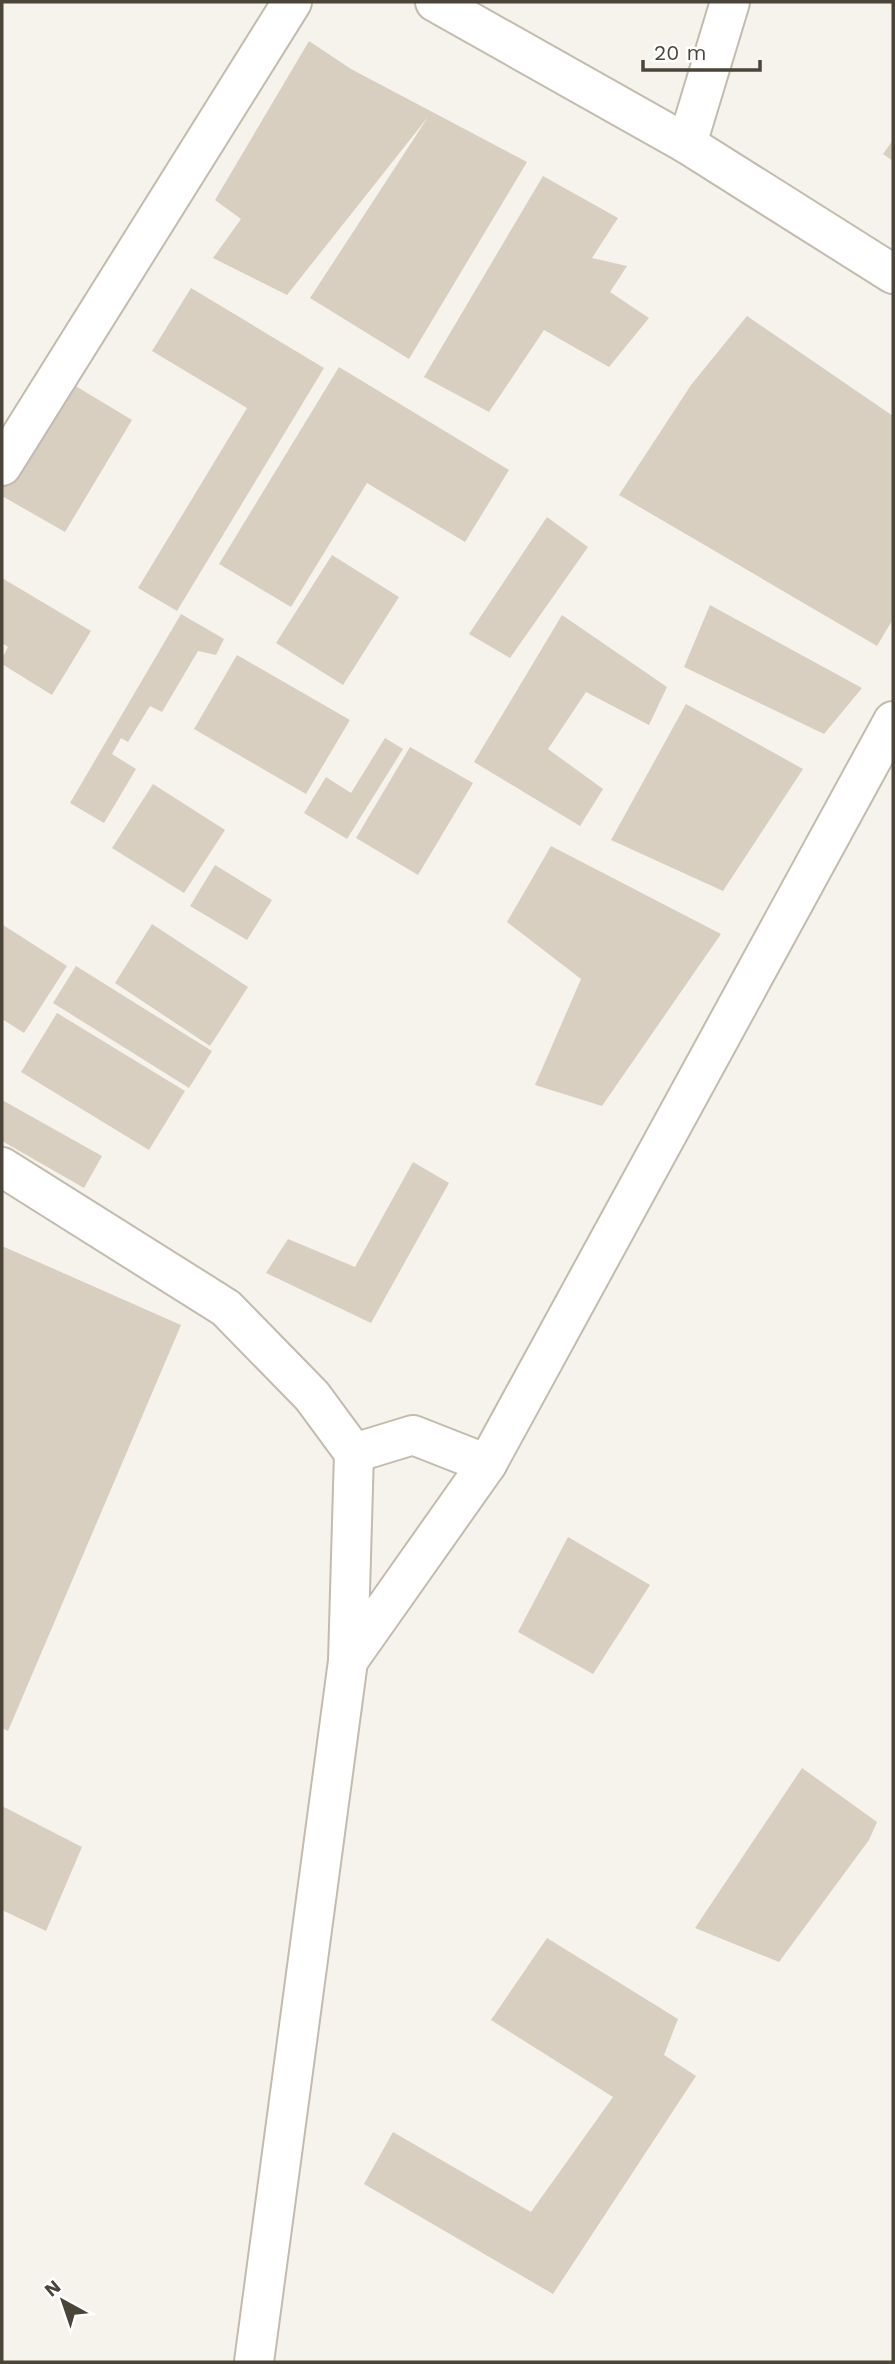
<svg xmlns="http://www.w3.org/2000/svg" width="895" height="2364" viewBox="0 0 895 2364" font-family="'Work Sans',sans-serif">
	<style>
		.building { fill: #d8cfc1 }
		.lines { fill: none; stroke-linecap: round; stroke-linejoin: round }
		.minor-casing { stroke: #c2bbae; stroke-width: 42 }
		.minor { stroke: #fff; stroke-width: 38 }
	</style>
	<rect width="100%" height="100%" fill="#f6f3ec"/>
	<g class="building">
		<polygon points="309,41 351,69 527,162 409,359 310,298 428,117 287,295 213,258 241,219 215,200"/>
		<polygon points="893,140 893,161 883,154"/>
		<polygon points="543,176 618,218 592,258 627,266 610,292 649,318 609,367 544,330 489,412 424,377"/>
		<polygon points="191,288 324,368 177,611 138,588 247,408 152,351"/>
		<polygon points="747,316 893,416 893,619 877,646 619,495 691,385"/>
		<polygon points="339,367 509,470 465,542 367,483 291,607 219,564"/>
		<polygon points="59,376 132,420 65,532 2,496 2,472"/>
		<polygon points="547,517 588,547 510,658 469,634"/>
		<polygon points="332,555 399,597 343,685 276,643"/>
		<polygon points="2,578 91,631 52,695 2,664 2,659 8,647 2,643"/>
		<polygon points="710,605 862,688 824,734 684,667"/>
		<polygon points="181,614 224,639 216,655 198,651 162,712 150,706 128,742 121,738 112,754 136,769 104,823 70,803"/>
		<polygon points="562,615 667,687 649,725 586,692 548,749 603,789 580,826 474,762"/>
		<polygon points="237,655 350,720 306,794 194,729"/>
		<polygon points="686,704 803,769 723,891 611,840"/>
		<polygon points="385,738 403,749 347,839 304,813 326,777 351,793"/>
		<polygon points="410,747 473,783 418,875 356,838"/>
		<polygon points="153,784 225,830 184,893 112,848"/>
		<polygon points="551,846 721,934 602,1106 535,1085 581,979 507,922"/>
		<polygon points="215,865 272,900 247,940 190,906"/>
		<polygon points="152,924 248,987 210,1046 115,983"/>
		<polygon points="3,925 67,966 24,1033 2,1019"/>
		<polygon points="76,966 212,1051 189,1088 53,1003"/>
		<polygon points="57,1013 185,1091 149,1150 21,1072"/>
		<polygon points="2,1100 102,1156 84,1188 2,1141"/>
		<polygon points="413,1162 449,1183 371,1323 266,1273 288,1239 355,1267"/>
		<polygon points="2,1246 181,1325 8,1731 2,1728"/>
		<polygon points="568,1537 650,1585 593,1674 518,1632"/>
		<polygon points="802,1768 877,1822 869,1840 779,1962 695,1928"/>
		<polygon points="2,1806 82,1847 46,1931 2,1910"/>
		<polygon points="547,1938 678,2019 664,2055 696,2076 553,2294 364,2184 393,2132 531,2212 613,2097 491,2020"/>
	</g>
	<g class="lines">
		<defs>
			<g id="minor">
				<polyline points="435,2 687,144 893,274"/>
				<polyline points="687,144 730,2"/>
				<polyline points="2,466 292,2"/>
				<polyline points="2,1167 226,1308 312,1396 354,1453 348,1661 254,2362"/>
				<polyline points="354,1453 413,1435 487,1464"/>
				<polyline points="348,1661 487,1464 893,721"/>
			</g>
		</defs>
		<use href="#minor" class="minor-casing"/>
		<use href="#minor" class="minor"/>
	</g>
	<rect width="895" height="2364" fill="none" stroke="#4b4439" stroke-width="7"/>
	<g transform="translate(63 2301) rotate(320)" stroke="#ffffff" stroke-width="5" paint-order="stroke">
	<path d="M0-5L12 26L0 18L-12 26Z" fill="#4b4439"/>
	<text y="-10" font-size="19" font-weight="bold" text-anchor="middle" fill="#4b4439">N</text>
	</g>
	<path d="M643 60v10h117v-10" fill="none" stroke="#4b4439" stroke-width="3.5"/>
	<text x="654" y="60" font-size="21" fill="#4b4439" stroke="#ffffff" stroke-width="5" paint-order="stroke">20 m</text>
</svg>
